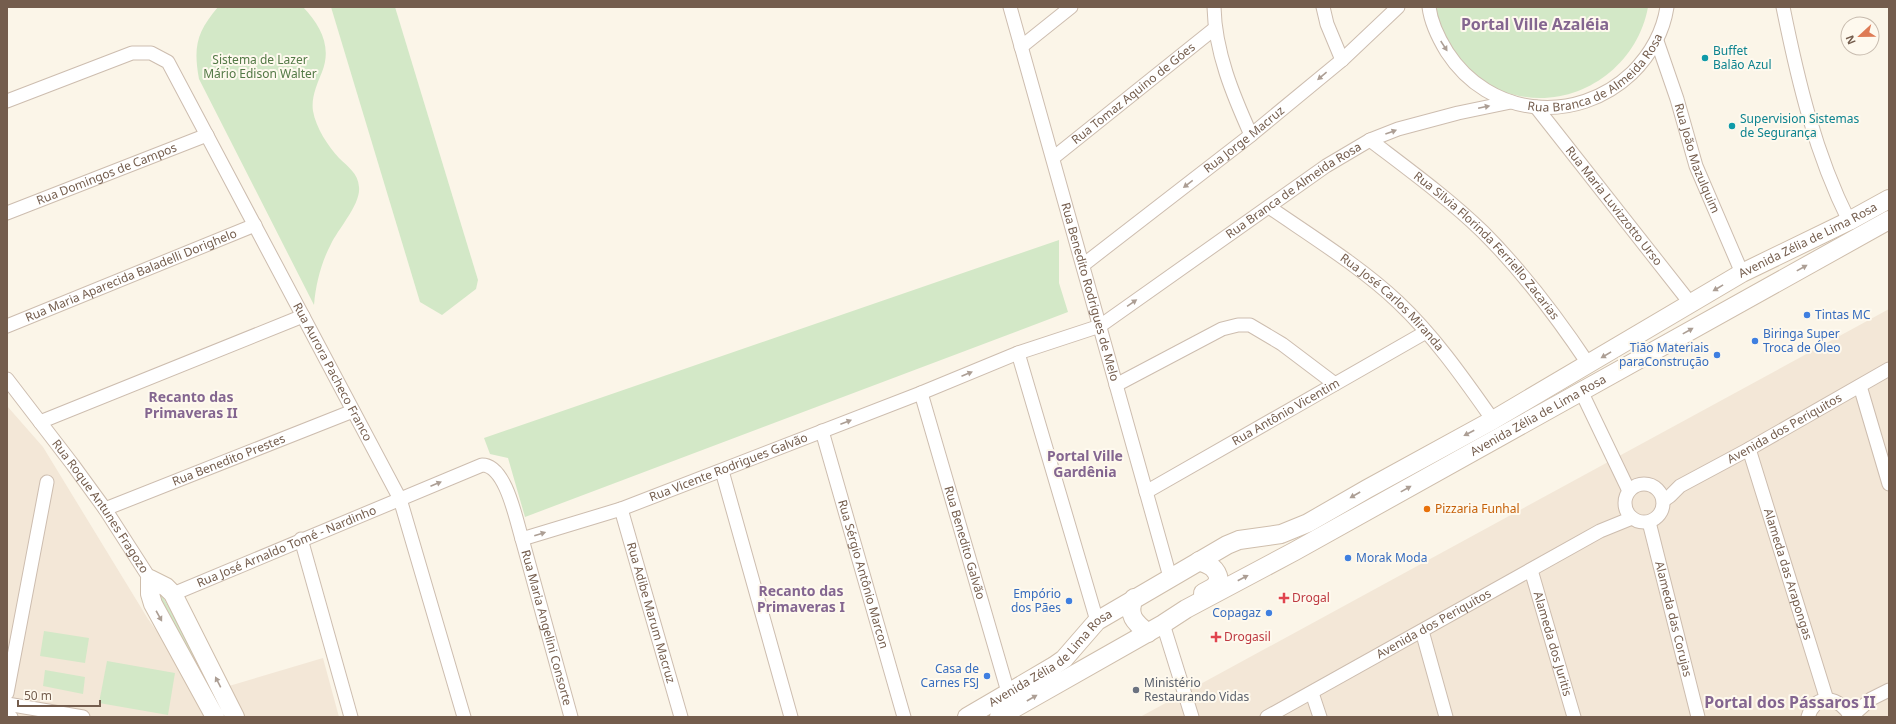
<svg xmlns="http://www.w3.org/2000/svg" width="1896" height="724" viewBox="0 0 1896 724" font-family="'Noto Sans',sans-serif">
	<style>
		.residential { fill: #f3e7d7 }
		.green { fill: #d3e8c7 }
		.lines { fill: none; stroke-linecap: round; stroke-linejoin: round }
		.street-casing { stroke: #cdbdaf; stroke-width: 15 }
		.secondary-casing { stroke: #cfbeac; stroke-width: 20 }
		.street { stroke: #fff; stroke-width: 13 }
		.secondary { stroke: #fff; stroke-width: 18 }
		.oneway { fill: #ac9e94 }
		.culture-dot { fill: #0f9aa8; stroke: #fef9ee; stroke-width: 1.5 }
		.shop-dot { fill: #3f7fe0; stroke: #fef9ee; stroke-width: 1.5 }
		.food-dot { fill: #e8710a; stroke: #fef9ee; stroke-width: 1.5 }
		.health-dot { fill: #e0444e; stroke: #fef9ee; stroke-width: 1.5 }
		.worship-dot { fill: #6b7280; stroke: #fef9ee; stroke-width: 1.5 }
		.labels { text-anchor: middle; stroke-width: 4; stroke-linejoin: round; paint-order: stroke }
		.culture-label { font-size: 12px; fill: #0d838f; stroke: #fef9ee; text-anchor: start }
		.park-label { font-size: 12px; fill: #537946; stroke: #fef9ee }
		.street-label { font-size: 12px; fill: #745d4d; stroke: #fef9ee }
		.shop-label { font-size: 12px; fill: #366cbe; stroke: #fef9ee; text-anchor: end }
		.food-label { font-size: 12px; fill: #c56008; stroke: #fef9ee; text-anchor: start }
		.health-label { font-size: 12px; fill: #be3a42; stroke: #fef9ee; text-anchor: start }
		.worship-label { font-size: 12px; fill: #5b616d; stroke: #fef9ee; text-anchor: start }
		.quarter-label { font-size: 14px; font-weight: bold; fill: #846690; stroke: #fef9ee }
		.district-label { font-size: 16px; font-weight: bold; fill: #846690; stroke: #fef9ee }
	</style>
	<rect width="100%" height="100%" fill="#fbf5e8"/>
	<g class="residential">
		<polygon points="1889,309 1889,717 1140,717"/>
		<polygon points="7,406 43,447 148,619 168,647 207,717 7,717"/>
		<polygon points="323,658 339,717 245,717 229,686"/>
	</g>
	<g class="green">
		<path d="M218 7H303C321 26 332 47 322 72 317 84 311 98 313 111 316 128 328 146 339 158 348 167 358 173 359 187 361 204 338 229 331 244 321 263 316 283 314 305L199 79C193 46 197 32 218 7Z"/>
		<polygon points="331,7 395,7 478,280 476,289 442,315 420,302"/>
		<path d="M1432 7H1648C1637 68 1576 110 1515 95 1502 92 1488 88 1478 80 1471 74 1447 49 1443 42 1438 31 1435 18 1432 7Z"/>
		<polygon points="1059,240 1059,283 1068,312 525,517 508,458 490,454 484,438"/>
		<polygon points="156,585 188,641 226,713 223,715 200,669 152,588"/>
		<polygon points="44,631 89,638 85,663 40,656"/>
		<polygon points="107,661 175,673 168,715 99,703"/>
		<polygon points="45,670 85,677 83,694 43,686"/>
	</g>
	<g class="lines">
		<defs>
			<g id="street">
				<path id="s1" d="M1010 7 1170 577"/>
				<path d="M1214 7C1215 52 1233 95 1251 135"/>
				<polyline points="1323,7 1327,24 1342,60"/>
				<path id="s2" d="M1429 7C1431 23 1439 39 1447 52 1489 117 1576 126 1632 73 1650 55 1663 33 1667 7"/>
				<path d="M1783 7C1798 81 1815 153 1849 221"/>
				<path id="s3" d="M1657 41 1677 99 1696 166 1742 273"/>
				<polyline points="1021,47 1071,7"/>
				<path id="s4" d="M7 101 132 53H151L168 62 400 499 464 717"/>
				<path id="s5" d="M1536 107 1691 304"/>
				<path id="s6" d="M1370 140C1408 169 1448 198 1483 232 1523 272 1557 317 1589 365"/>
				<path id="s7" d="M1053 158 1214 29"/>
				<path id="s8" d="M1269 207C1311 236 1361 267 1398 302 1435 337 1464 379 1493 420"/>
				<path id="s9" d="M7 213 207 135"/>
				<path id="s10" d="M1083 265 1251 135 1342 60 1398 7"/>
				<path id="s11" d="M7 326 255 225"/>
				<polyline points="1018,353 1097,621"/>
				<path id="s12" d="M7 379 73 465 105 509 150 579"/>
				<polyline points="1116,385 1222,329 1238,325 1250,325 1282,344 1335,384"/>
				<polyline points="1860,386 1889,484"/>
				<polyline points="1581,391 1629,491"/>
				<path id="s13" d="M921 393 1008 692"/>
				<polyline points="40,422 303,316"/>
				<path id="s14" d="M822 431 904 717"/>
				<path id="s15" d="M1749 449 1827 700"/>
				<polyline points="722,471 791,717"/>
				<circle cx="1644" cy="503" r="19"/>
				<path id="s16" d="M1146 492 1426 332"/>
				<path id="s17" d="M1663 501 1670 496 1680 486 1749 449 1889 369"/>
				<path id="s18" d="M105 509 353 411"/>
				<path id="s19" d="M621 509 681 717"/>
				<path id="s20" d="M1649 522 1698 717"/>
				<polyline points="301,539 351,717"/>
				<path id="s21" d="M522 539 571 717"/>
				<path id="s22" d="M1531 570 1574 717"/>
				<path id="s23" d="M173 594 482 465C506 465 516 520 522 539L621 509 921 393 1018 353 1100 326 1326 166 1370 140 1398 129 1458 113 1511 102"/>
				<polyline points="1163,624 1192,717"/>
				<polyline points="1422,631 1446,717"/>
				<polyline points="7,693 47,482"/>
				<polyline points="1312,693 1320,717"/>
				<polyline points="7,704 83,717"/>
				<polyline points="7,716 11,717"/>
				<path id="s24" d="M1267 717 1600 531 1632 518"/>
				<path d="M1808 717C1816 691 1840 697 1851 717"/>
				<polyline points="1851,717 1871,699 1889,690"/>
			</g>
			<g id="secondary">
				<path d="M1199 561C1210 565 1217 568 1219 580L1214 587 1203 593"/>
				<path d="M1134 598C1127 615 1134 622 1148 633"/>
				<polyline points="215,717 153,604 150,594 150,579 166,587 173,594 235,717"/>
				<path id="s25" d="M967 717 1054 666 1064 659 1097 621 1227 545 1239 540 1281 534 1308 523 1367 489 1493 420 1742 273 1849 221 1889 199"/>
				<path id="s26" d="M999 717 1163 624 1186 609 1295 551 1889 220"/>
			</g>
		</defs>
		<use href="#street" class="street-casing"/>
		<use href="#secondary" class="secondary-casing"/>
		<use href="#street" class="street"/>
		<use href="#secondary" class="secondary"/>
	</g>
	<defs><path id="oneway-solid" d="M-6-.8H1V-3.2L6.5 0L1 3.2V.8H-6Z"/></defs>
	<g class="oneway">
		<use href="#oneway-solid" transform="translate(1444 46) rotate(57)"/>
		<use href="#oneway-solid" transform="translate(1322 76) rotate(140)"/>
		<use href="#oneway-solid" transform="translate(1484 107) rotate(-12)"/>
		<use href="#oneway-solid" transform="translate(1391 132) rotate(-20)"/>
		<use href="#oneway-solid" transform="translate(1188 184) rotate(142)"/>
		<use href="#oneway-solid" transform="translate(1802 268) rotate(-29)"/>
		<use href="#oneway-solid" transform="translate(1718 288) rotate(149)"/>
		<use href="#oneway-solid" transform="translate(1132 303) rotate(-35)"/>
		<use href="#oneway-solid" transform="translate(1688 331) rotate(-29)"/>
		<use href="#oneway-solid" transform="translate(1606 355) rotate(149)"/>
		<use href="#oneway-solid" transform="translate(967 374) rotate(-23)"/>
		<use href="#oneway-solid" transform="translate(846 422) rotate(-21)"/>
		<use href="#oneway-solid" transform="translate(1469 433) rotate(152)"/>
		<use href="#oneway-solid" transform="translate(436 484) rotate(-23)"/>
		<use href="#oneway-solid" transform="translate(1406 489) rotate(-29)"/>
		<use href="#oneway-solid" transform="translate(1355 495) rotate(150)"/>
		<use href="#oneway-solid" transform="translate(540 534) rotate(-17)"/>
		<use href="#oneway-solid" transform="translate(1243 578) rotate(-28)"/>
		<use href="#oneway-solid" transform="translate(159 616) rotate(61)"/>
		<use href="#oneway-solid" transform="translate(218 682) rotate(-117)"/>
		<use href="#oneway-solid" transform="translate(1032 698) rotate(-30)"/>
	</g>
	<g class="culture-dot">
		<circle cx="1705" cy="58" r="4"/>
		<circle cx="1732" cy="126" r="4"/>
	</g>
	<g class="shop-dot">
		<circle cx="1807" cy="315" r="4"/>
		<circle cx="1755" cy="341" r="4"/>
		<circle cx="1717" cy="355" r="4"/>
		<circle cx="1348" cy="558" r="4"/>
		<circle cx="1069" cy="601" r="4"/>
		<circle cx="1269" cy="613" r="4"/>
		<circle cx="987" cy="676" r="4"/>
	</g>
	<circle class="food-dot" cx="1427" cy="509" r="4"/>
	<g class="health-dot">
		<path d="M1282 592h4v4h4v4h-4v4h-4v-4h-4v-4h4z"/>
		<path d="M1214 631h4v4h4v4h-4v4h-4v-4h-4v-4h4z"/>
	</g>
	<circle class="worship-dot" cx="1136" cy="690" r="4"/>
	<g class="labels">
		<g class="culture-label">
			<text x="1713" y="55">Buffet<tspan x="1713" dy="14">Balão Azul</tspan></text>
			<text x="1740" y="123">Supervision Sistemas<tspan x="1740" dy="14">de Segurança</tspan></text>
		</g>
		<g class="park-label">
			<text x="260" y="64">Sistema de Lazer<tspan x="260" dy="14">Mário Edison Walter</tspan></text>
		</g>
		<g class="street-label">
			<text dy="4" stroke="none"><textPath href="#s2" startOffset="229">Rua Branca de Almeida Rosa</textPath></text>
			<text dy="4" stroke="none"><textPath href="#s7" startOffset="103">Rua Tomaz Aquino de Góes</textPath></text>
			<text dy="4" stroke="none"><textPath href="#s10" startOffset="204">Rua Jorge Macruz</textPath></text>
			<text dy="4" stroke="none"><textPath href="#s3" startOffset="124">Rua João Mazulquim</textPath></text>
			<text dy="4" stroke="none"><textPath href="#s9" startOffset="107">Rua Domingos de Campos</textPath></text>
			<text dy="4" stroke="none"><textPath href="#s23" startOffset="1276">Rua Branca de Almeida Rosa</textPath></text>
			<text dy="4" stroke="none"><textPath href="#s5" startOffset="126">Rua Maria Luvizzotto Urso</textPath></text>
			<text dy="4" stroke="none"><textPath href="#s25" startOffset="973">Avenida Zélia de Lima Rosa</textPath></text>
			<text dy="4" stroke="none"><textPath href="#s6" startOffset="158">Rua Silvia Florinda Ferriello Zacarias</textPath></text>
			<text dy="4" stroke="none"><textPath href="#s11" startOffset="134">Rua Maria Aparecida Baladelli Dorighelo</textPath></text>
			<text dy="4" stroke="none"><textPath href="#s1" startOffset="296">Rua Benedito Rodrigues de Melo</textPath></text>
			<text dy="4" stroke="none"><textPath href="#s8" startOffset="156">Rua José Carlos Miranda</textPath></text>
			<text dy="4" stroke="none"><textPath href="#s4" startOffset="523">Rua Aurora Pacheco Franco</textPath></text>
			<text dy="4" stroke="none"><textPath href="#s16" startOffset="161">Rua Antônio Vicentim</textPath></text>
			<text dy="4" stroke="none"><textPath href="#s26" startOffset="618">Avenida Zélia de Lima Rosa</textPath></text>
			<text dy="4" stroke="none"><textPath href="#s17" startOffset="142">Avenida dos Periquitos</textPath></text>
			<text dy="4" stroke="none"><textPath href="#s18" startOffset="133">Rua Benedito Prestes</textPath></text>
			<text dy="4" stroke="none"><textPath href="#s23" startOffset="642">Rua Vicente Rodrigues Galvão</textPath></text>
			<text dy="4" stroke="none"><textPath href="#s12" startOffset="158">Rua Roque Antunes Fragozo</textPath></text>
			<text dy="4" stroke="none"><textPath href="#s13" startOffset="156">Rua Benedito Galvão</textPath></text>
			<text dy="4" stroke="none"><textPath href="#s23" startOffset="123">Rua José Arnaldo Tomé - Nardinho</textPath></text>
			<text dy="4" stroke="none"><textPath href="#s14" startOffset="149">Rua Sérgio Antônio Marcon</textPath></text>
			<text dy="4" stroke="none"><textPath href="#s15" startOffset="131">Alameda das Arapongas</textPath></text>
			<text dy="4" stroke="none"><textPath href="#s19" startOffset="108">Rua Adibe Marum Macruz</textPath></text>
			<text dy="4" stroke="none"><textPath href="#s20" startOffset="100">Alameda das Corujas</textPath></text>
			<text dy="4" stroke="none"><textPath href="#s24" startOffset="191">Avenida dos Periquitos</textPath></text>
			<text dy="4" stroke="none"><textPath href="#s21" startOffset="92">Rua Maria Angelini Consorte</textPath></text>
			<text dy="4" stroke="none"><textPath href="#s22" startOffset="77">Alameda dos Juritis</textPath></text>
			<text dy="4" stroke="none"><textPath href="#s25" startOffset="103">Avenida Zélia de Lima Rosa</textPath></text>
		</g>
		<g class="shop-label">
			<text x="1815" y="319" text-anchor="start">Tintas MC</text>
			<text x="1763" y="338" text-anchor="start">Biringa Super<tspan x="1763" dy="14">Troca de Óleo</tspan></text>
			<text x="1709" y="352">Tião Materiais<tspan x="1709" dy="14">paraConstrução</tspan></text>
			<text x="1356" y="562" text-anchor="start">Morak Moda</text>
			<text x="1061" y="598">Empório<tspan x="1061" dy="14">dos Pães</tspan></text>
			<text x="1261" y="617">Copagaz</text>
			<text x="979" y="673">Casa de<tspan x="979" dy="14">Carnes FSJ</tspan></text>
		</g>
		<g class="food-label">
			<text x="1435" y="513">Pizzaria Funhal</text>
		</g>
		<g class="health-label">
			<text x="1292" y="602">Drogal</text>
			<text x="1224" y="641">Drogasil</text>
		</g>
		<g class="worship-label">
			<text x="1144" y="687">Ministério<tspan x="1144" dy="14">Restaurando Vidas</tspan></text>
		</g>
		<g class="quarter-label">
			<text x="191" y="402">Recanto das<tspan x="191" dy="16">Primaveras II</tspan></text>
			<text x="1085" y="461">Portal Ville<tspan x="1085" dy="16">Gardênia</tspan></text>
			<text x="801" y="596">Recanto das<tspan x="801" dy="16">Primaveras I</tspan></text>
		</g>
		<g class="district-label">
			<text x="1535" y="30">Portal Ville Azaléia</text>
			<text x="1790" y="708">Portal dos Pássaros II</text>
		</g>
	</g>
	<rect width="1896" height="724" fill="none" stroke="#745d4d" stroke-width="16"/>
	<g transform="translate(1860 36) rotate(248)"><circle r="19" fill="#fef9ee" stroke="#c7bbae"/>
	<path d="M0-3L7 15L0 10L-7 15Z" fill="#de7b55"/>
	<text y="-6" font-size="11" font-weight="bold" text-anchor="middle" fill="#745d4d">N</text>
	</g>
	<path d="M18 700v6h82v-6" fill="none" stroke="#745d4d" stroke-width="2"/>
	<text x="24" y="700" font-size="12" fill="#745d4d" stroke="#fef9ee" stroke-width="3" paint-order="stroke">50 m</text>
</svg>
